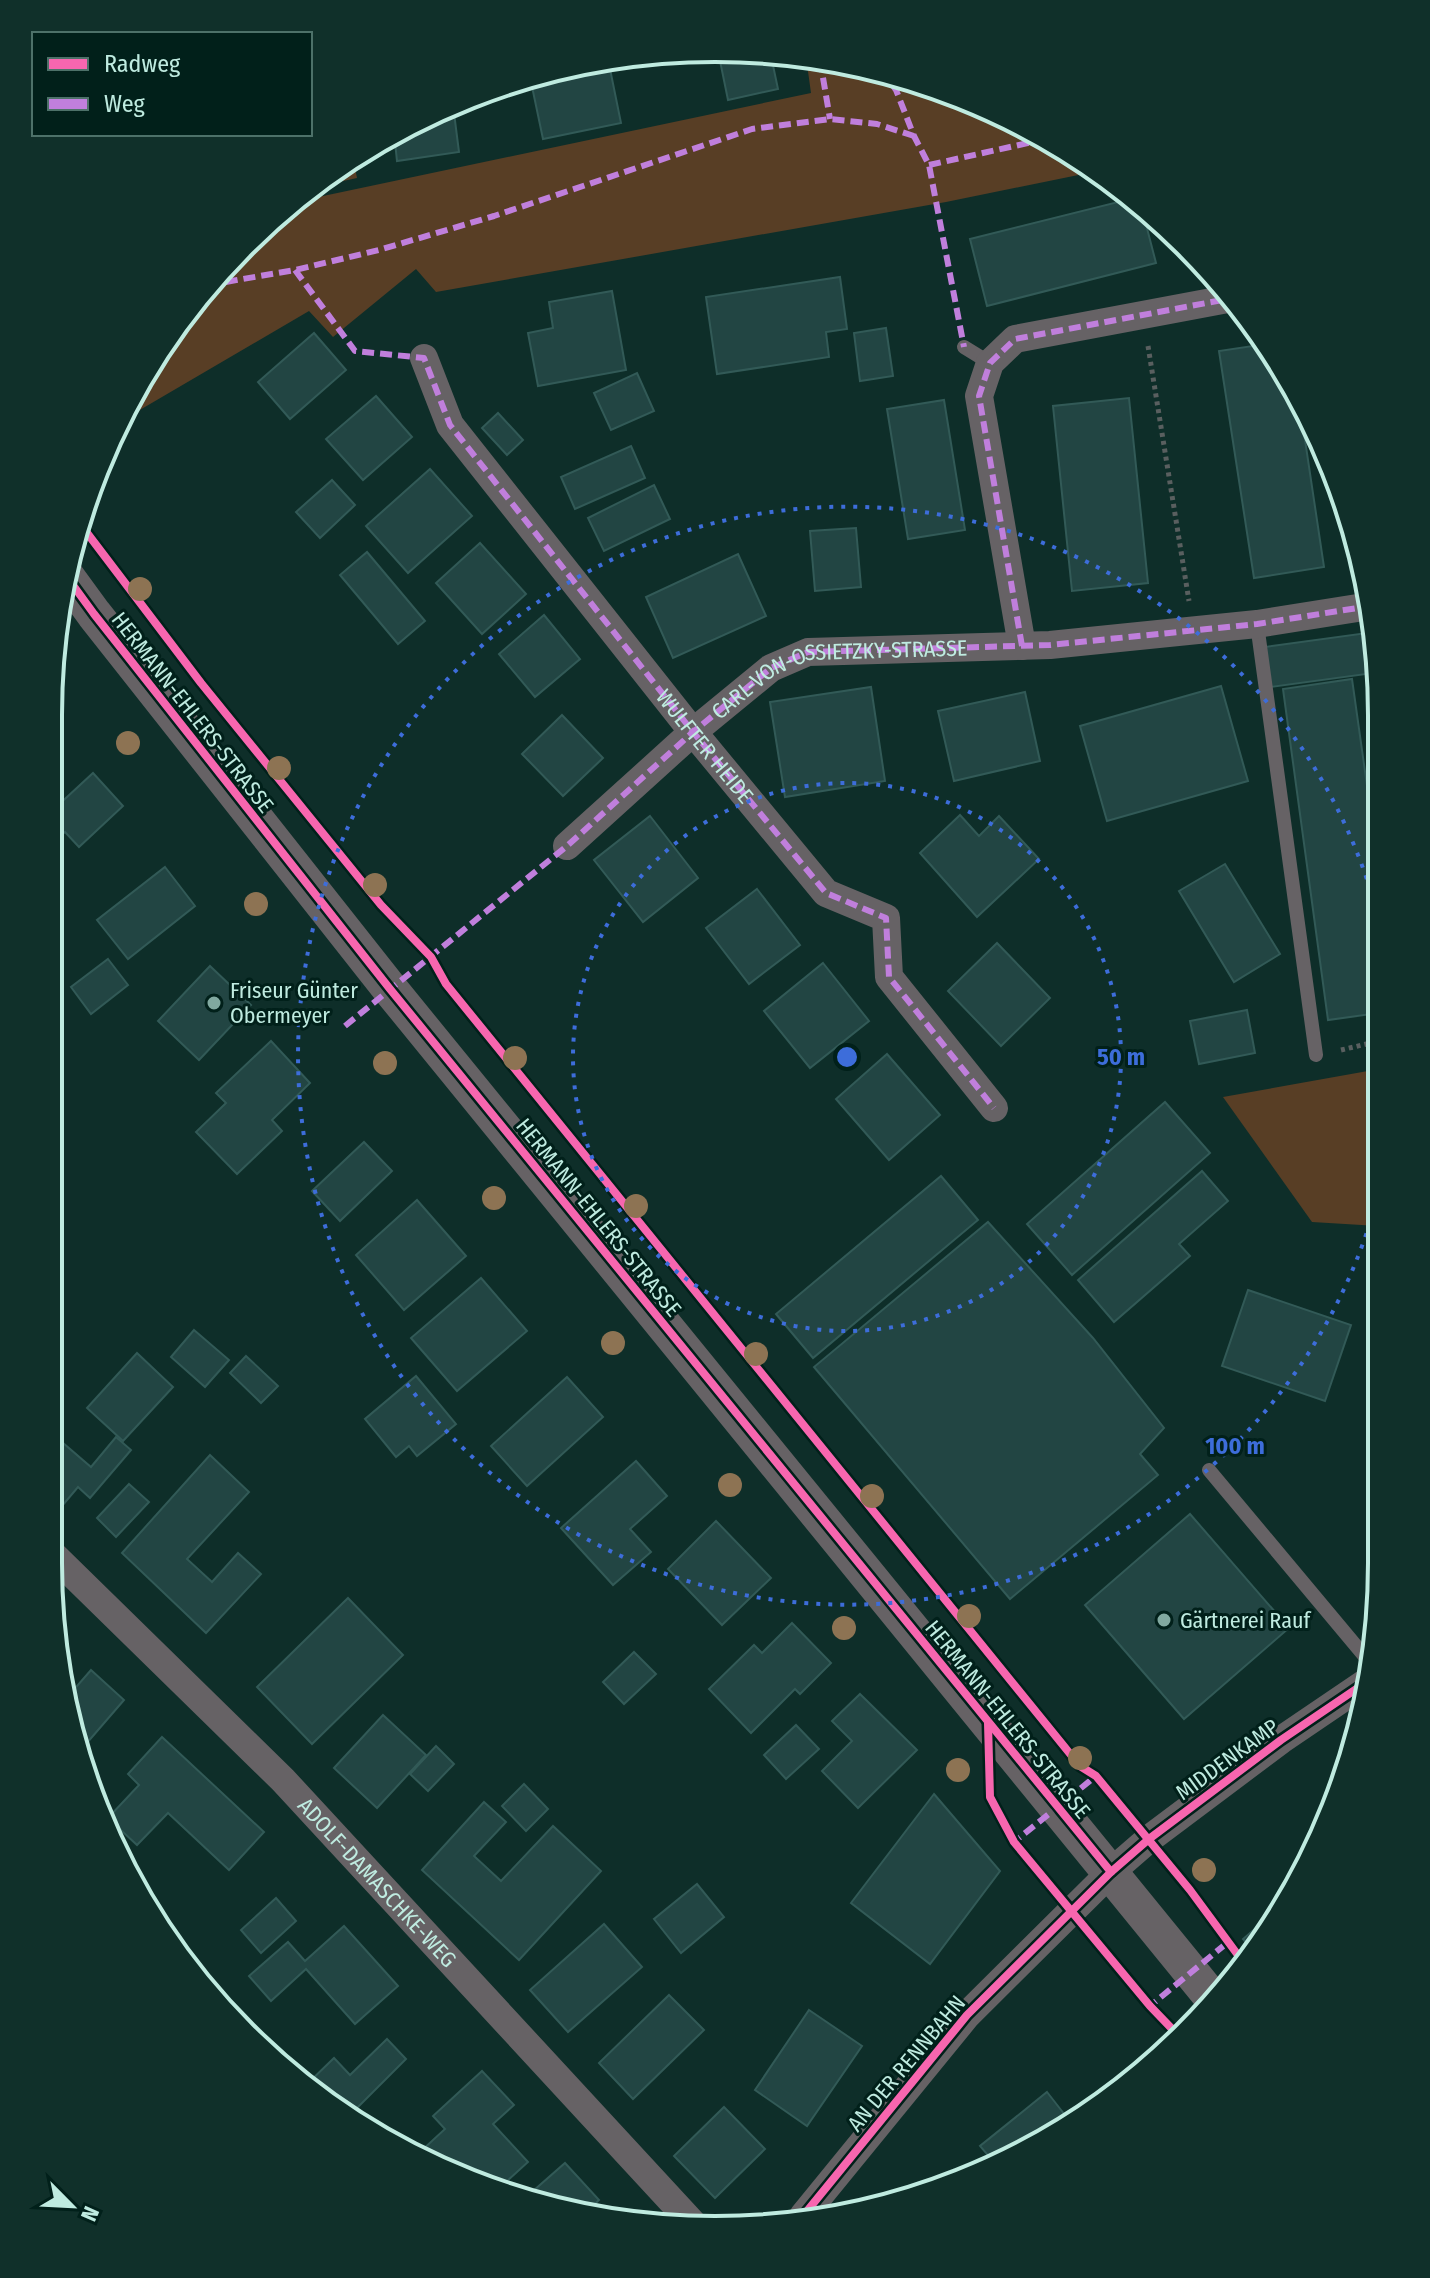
<svg xmlns="http://www.w3.org/2000/svg" width="1430" height="2278" viewBox="0 0 1430 2278" font-family="'Fira Sans Condensed',sans-serif">
	<style>
		.green { fill: #583e25 }
		.building { fill: #224543; stroke: #325a57; stroke-width: 2 }
		.lines { fill: none; stroke-linecap: round; stroke-linejoin: round }
		.path { stroke: #595f5f; stroke-width: 5; stroke-dasharray: 4 4; stroke-linecap: butt }
		.service { stroke: #666265; stroke-width: 14 }
		.minor { stroke: #666265; stroke-width: 28 }
		.tertiary { stroke: #666265; stroke-width: 36 }
		.quiet { stroke: #c07fdc; stroke-width: 6; stroke-dasharray: 12 6; stroke-linecap: butt }
		.cycleway-casing { stroke: #01201a; stroke-width: 13 }
		.cycleway { stroke: #f766af; stroke-width: 8 }
		.tree { fill: #8d7353 }
		.ring { fill: none; stroke: #3d6dda; stroke-width: 4; stroke-dasharray: 4 8 }
		.poi-dot { fill: #81a9a0; stroke: #01201a; stroke-width: 3 }
		.labels { text-anchor: middle; stroke-width: 6; stroke-linejoin: round; paint-order: stroke }
		.street-label { font-size: 22px; fill: #bfebe0; stroke: #01201a }
		.poi-label { font-size: 22px; fill: #bfebe0; stroke: #01201a; text-anchor: start }
		.rim { fill: none; stroke: #bfebe0; stroke-width: 4 }
		.centre { fill: #3d6dda; stroke: #01201a; stroke-width: 4 }
		.ring-label { font-size: 24px; text-anchor: middle; font-weight: bold; fill: #3d6dda; stroke: #01201a; stroke-width: 6; stroke-linejoin: round; paint-order: stroke }
	</style>
	<rect width="100%" height="100%" fill="#0e2e29"/>
	<g class="green">
		<polygon points="806,57 888,71 1010,117 1098,171 946,202 436,292 416,269 333,337 309,311 121,421 186,309 276,213 290,203 811,93"/>
		<polygon points="353,158 357,178 311,188"/>
		<polygon points="1379,1069 1378,1226 1312,1222 1223,1097"/>
	</g>
	<g class="building">
		<polygon points="759,49 770,51 778,89 728,100 718,51"/>
		<polygon points="608,59 621,123 543,139 530,77"/>
		<polygon points="453,105 459,152 397,161 394,132"/>
		<polygon points="1134,198 1141,205 1156,263 987,306 970,239"/>
		<polygon points="1194,254 1213,272 1199,275"/>
		<polygon points="840,277 847,329 826,332 829,357 717,374 706,297"/>
		<polygon points="612,291 626,370 538,386 528,333 553,328 549,302"/>
		<polygon points="886,328 893,376 860,381 854,333"/>
		<polygon points="314,333 346,370 290,419 258,382"/>
		<polygon points="1266,344 1293,382 1298,393 1324,567 1254,578 1219,351"/>
		<polygon points="637,373 654,411 611,430 594,393"/>
		<polygon points="376,396 412,437 363,480 326,439"/>
		<polygon points="1129,398 1148,583 1072,591 1053,406"/>
		<polygon points="944,400 965,530 908,539 887,409"/>
		<polygon points="498,413 523,440 507,455 482,428"/>
		<polygon points="631,446 645,478 575,509 561,477"/>
		<polygon points="430,469 472,516 408,573 366,526"/>
		<polygon points="332,480 355,505 320,538 296,512"/>
		<polygon points="654,485 670,519 604,551 588,518"/>
		<polygon points="856,528 861,587 815,591 810,531"/>
		<polygon points="480,543 526,594 482,634 436,583"/>
		<polygon points="367,552 425,621 398,644 340,575"/>
		<polygon points="738,554 766,616 673,658 646,597"/>
		<polygon points="544,615 580,659 535,697 499,654"/>
		<polygon points="1374,632 1381,672 1271,687 1265,647"/>
		<polygon points="1352,679 1380,878 1379,1013 1328,1020 1283,689"/>
		<polygon points="1221,686 1248,781 1107,821 1080,726"/>
		<polygon points="871,687 885,781 785,797 770,702"/>
		<polygon points="1025,692 1040,761 954,781 938,711"/>
		<polygon points="562,715 603,758 563,796 522,754"/>
		<polygon points="93,773 123,806 79,847 65,832 52,843 53,810"/>
		<polygon points="960,815 979,836 999,816 1039,859 977,917 920,853"/>
		<polygon points="650,816 698,878 643,922 594,860"/>
		<polygon points="1225,864 1280,954 1234,982 1179,891"/>
		<polygon points="165,867 195,906 128,959 97,920"/>
		<polygon points="757,889 800,945 749,984 706,928"/>
		<polygon points="997,943 1050,998 1001,1046 948,991"/>
		<polygon points="108,959 128,985 91,1014 71,987"/>
		<polygon points="823,963 869,1021 810,1068 764,1011"/>
		<polygon points="210,966 251,1005 199,1060 158,1021"/>
		<polygon points="1247,1010 1255,1053 1199,1064 1190,1021"/>
		<polygon points="271,1041 310,1083 272,1120 282,1131 237,1174 196,1132 226,1103 216,1093"/>
		<polygon points="887,1054 940,1115 889,1160 836,1099"/>
		<polygon points="1165,1102 1210,1153 1072,1275 1027,1224"/>
		<polygon points="364,1142 392,1171 340,1221 312,1191"/>
		<polygon points="1202,1171 1228,1201 1179,1244 1190,1256 1114,1322 1078,1280"/>
		<polygon points="941,1176 978,1220 813,1358 776,1314"/>
		<polygon points="417,1200 466,1256 404,1310 356,1255"/>
		<polygon points="988,1222 1093,1338 1164,1428 1140,1454 1158,1475 1010,1599 814,1367"/>
		<polygon points="481,1278 527,1331 457,1391 411,1338"/>
		<polygon points="1248,1290 1351,1325 1325,1401 1222,1366"/>
		<polygon points="194,1330 229,1360 205,1387 171,1357"/>
		<polygon points="137,1353 173,1387 123,1441 87,1408"/>
		<polygon points="246,1356 278,1386 261,1403 230,1373"/>
		<polygon points="416,1376 456,1424 417,1456 409,1446 396,1457 365,1419"/>
		<polygon points="567,1377 603,1417 527,1486 491,1446"/>
		<polygon points="116,1437 131,1450 90,1498 78,1487 62,1506 48,1494 49,1459 63,1443 91,1467"/>
		<polygon points="210,1455 249,1492 187,1559 212,1582 238,1553 261,1574 206,1633 122,1553"/>
		<polygon points="636,1461 667,1496 630,1529 651,1552 613,1585 561,1528"/>
		<polygon points="129,1484 149,1502 116,1537 97,1518"/>
		<polygon points="1190,1514 1289,1628 1184,1719 1085,1605"/>
		<polygon points="716,1521 771,1578 722,1625 668,1569"/>
		<polygon points="348,1598 403,1655 312,1744 257,1687"/>
		<polygon points="792,1623 831,1663 800,1694 795,1689 751,1733 709,1689 754,1645 762,1653"/>
		<polygon points="634,1652 656,1674 624,1704 603,1682"/>
		<polygon points="91,1670 124,1700 80,1751 70,1694"/>
		<polygon points="860,1694 917,1750 858,1808 822,1771 852,1741 832,1721"/>
		<polygon points="383,1715 426,1755 377,1808 334,1768"/>
		<polygon points="796,1725 819,1749 786,1779 764,1755"/>
		<polygon points="162,1737 264,1832 229,1870 168,1813 137,1845 108,1818 139,1785 128,1774"/>
		<polygon points="436,1746 454,1764 428,1791 410,1774"/>
		<polygon points="524,1784 548,1809 526,1831 502,1806"/>
		<polygon points="934,1794 1000,1871 930,1964 851,1903"/>
		<polygon points="484,1802 506,1822 474,1856 501,1881 553,1826 601,1871 519,1960 422,1870"/>
		<polygon points="697,1884 724,1917 681,1953 654,1919"/>
		<polygon points="276,1898 296,1921 261,1953 241,1930"/>
		<polygon points="1279,1908 1254,1952 1243,1939"/>
		<polygon points="604,1924 642,1967 568,2032 530,1990"/>
		<polygon points="344,1926 398,1986 355,2024 306,1969 271,2001 249,1976 288,1942 305,1961"/>
		<polygon points="669,1995 704,2030 633,2099 599,2063"/>
		<polygon points="809,2010 862,2046 807,2126 755,2090"/>
		<polygon points="387,2039 406,2059 351,2114 309,2092 304,2087 334,2058 350,2075"/>
		<polygon points="482,2071 514,2105 493,2124 528,2162 495,2192 420,2152 445,2129 433,2116"/>
		<polygon points="1047,2092 1072,2124 992,2160 980,2146"/>
		<polygon points="724,2107 765,2149 715,2198 674,2156"/>
		<polygon points="565,2163 599,2200 587,2212 524,2199"/>
	</g>
	<g class="lines">
		<g class="path">
			<polyline points="1148,346 1189,601"/>
			<polyline points="1341,1050 1379,1041"/>
		</g>
		<g class="service">
			<polyline points="964,347 990,363"/>
			<polyline points="1257,624 1316,1055"/>
			<polyline points="1209,1470 1372,1665"/>
		</g>
		<g class="minor">
			<polyline points="424,358 450,425 693,732 826,893 886,918 889,977 994,1108"/>
			<polyline points="1022,646 979,396 990,363 1015,339 1233,298"/>
			<path id="s1" d="M567 846 693 732 771 668 808 652 1050 645 1257 624 1370 606"/>
			<path id="s2" d="M48 1550 283 1780 695 2226"/>
			<polyline points="803,2216 967,2015 1111,1872 1149,1839 1281,1740 1368,1681"/>
		</g>
		<polyline class="tertiary" points="67,577 94,614 390,989 1213,1999"/>
		<g class="quiet">
			<polyline points="820,60 830,119"/>
			<polyline points="882,70 896,90 914,136 929,165 964,347"/>
			<polyline points="929,165 1046,139"/>
			<path id="s3" d="M295 270 355 351 424 358 450 425 693 732 826 893 886 918 889 977 994 1108"/>
			<polyline points="208,285 295,270 379,250 494,216 752,129 830,119 877,124 914,136"/>
			<polyline points="1022,646 979,396 990,363 1015,339 1233,298"/>
			<polyline points="345,1026 567,846 693,732 771,668 808,652 1050,645 1257,624 1370,606"/>
			<polyline points="1017,1845 1014,1842 1096,1776 1100,1780"/>
			<polyline points="1147,2003 1150,2006 1227,1943"/>
		</g>
		<defs>
			<g id="cycleway">
				<polyline points="81,525 201,683 381,905 431,957 446,984 1080,1766 1096,1776 1190,1890 1246,1966"/>
				<polyline points="67,577 94,614 390,989 1111,1872"/>
				<polyline points="988,1723 990,1797 1014,1842 1150,2006 1176,2033"/>
				<polyline points="803,2216 967,2015 1111,1872 1149,1839 1281,1740 1368,1681"/>
			</g>
		</defs>
		<use href="#cycleway" class="cycleway-casing"/>
		<use href="#cycleway" class="cycleway"/>
	</g>
	<g class="tree">
		<circle cx="140" cy="589" r="12"/>
		<circle cx="128" cy="743" r="12"/>
		<circle cx="279" cy="768" r="12"/>
		<circle cx="375" cy="885" r="12"/>
		<circle cx="256" cy="904" r="12"/>
		<circle cx="515" cy="1058" r="12"/>
		<circle cx="385" cy="1063" r="12"/>
		<circle cx="494" cy="1198" r="12"/>
		<circle cx="636" cy="1206" r="12"/>
		<circle cx="613" cy="1343" r="12"/>
		<circle cx="756" cy="1354" r="12"/>
		<circle cx="730" cy="1485" r="12"/>
		<circle cx="872" cy="1496" r="12"/>
		<circle cx="969" cy="1616" r="12"/>
		<circle cx="844" cy="1628" r="12"/>
		<circle cx="1080" cy="1758" r="12"/>
		<circle cx="958" cy="1770" r="12"/>
		<circle cx="1204" cy="1870" r="12"/>
	</g>
	<g class="ring">
		<circle cx="847" cy="1057" r="274"/>
		<path d="M1377 1199A549 549 0 1 1 1379 920"/>
	</g>
	<g class="poi-dot">
		<circle cx="214" cy="1003" r="8"/>
		<circle cx="1164" cy="1620" r="8"/>
	</g>
	<g class="labels">
		<g class="street-label">
			<text dy="8" stroke="none"><textPath href="#s1" startOffset="334">CARL-VON-OSSIETZKY-STRASSE</textPath></text>
			<text transform="translate(193 712) rotate(52)" y="8">HERMANN-EHLERS-STRASSE</text>
			<text dy="8" stroke="none"><textPath href="#s3" startOffset="652">WULFTER HEIDE</textPath></text>
			<text transform="translate(599 1217) rotate(51)" y="8">HERMANN-EHLERS-STRASSE</text>
			<text transform="translate(1008 1719) rotate(51)" y="8">HERMANN-EHLERS-STRASSE</text>
			<text transform="translate(1227 1759) rotate(-36)" y="8">MIDDENKAMP</text>
			<text dy="8" stroke="none"><textPath href="#s2" startOffset="468">ADOLF-DAMASCHKE-WEG</textPath></text>
			<text transform="translate(906 2063) rotate(-50)" y="8">AN DER RENNBAHN</text>
		</g>
		<g class="poi-label">
			<text x="230" y="998">Friseur Günter<tspan x="230" dy="25">Obermeyer</tspan></text>
			<text x="1180" y="1628">Gärtnerei Rauf</text>
		</g>
	</g>
	<path d="M0 0H1430V2278H0ZM715 62H715A653 653 0 0 1 1368 715V1563A653 653 0 0 1 715 2216H715A653 653 0 0 1 62 1563V715A653 653 0 0 1 715 62Z" fill="#10302a" fill-rule="evenodd"/>
	<path class="rim" d="M715 62H715A653 653 0 0 1 1368 715V1563A653 653 0 0 1 715 2216H715A653 653 0 0 1 62 1563V715A653 653 0 0 1 715 62Z"/>
	<circle cx="847" cy="1057" r="12" class="centre"/>
	<g class="ring-label">
		<text x="1121" y="1065">50 m</text>
		<text x="1235" y="1454">100 m</text>
	</g>
	<rect x="32" y="32" width="280" height="104" fill="#01201a" stroke="#4d7169" stroke-width="2"/>
	<rect x="48" y="58" width="40" height="12" fill="#f766af" stroke="#4d7169" stroke-width="2"/>
	<text x="104" y="72" font-size="24" fill="#bfebe0">Radweg</text>
	<rect x="48" y="98" width="40" height="12" fill="#c07fdc" stroke="#4d7169" stroke-width="2"/>
	<text x="104" y="112" font-size="24" fill="#bfebe0">Weg</text>
	<g transform="translate(72 2206) rotate(114)" stroke="#01201a" stroke-width="6" paint-order="stroke">
	<path d="M0-6L14 30L0 20L-14 30Z" fill="#bfebe0"/>
	<text y="-12" font-size="22" font-weight="bold" text-anchor="middle" fill="#bfebe0">N</text>
	</g>
</svg>
